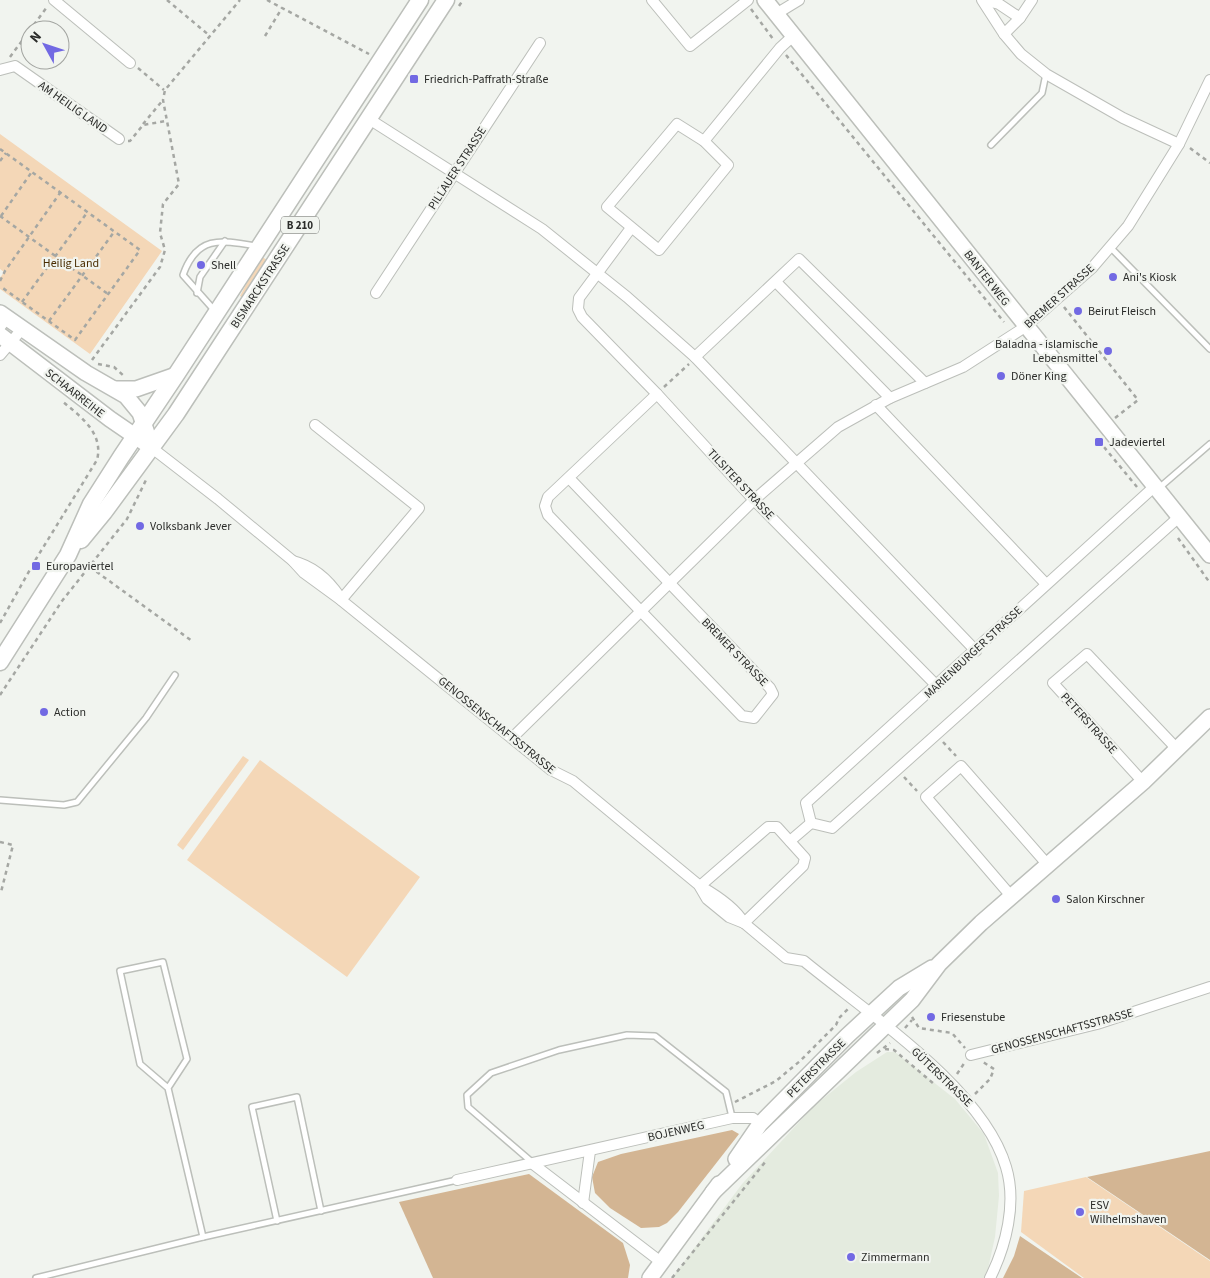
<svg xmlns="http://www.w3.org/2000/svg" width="1210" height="1278" viewBox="0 0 1210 1278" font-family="'Source Sans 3',sans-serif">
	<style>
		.built { fill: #e4ebdf }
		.green { fill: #f4d7b7 }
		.forest { fill: #d3b593 }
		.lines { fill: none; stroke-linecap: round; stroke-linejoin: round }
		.service-casing { stroke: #bcbfba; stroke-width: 8 }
		.minor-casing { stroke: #bcbfba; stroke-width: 12 }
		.secondary-casing { stroke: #bcbfba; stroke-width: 18 }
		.primary-casing { stroke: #bcbfba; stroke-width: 19 }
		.path { stroke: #a5a7a3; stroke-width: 2.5; stroke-dasharray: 4 4; stroke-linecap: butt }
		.service { stroke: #fff; stroke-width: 5 }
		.minor { stroke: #fff; stroke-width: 10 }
		.secondary { stroke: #fff; stroke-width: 15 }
		.primary { stroke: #fff; stroke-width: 16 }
		.poi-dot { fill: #7269e3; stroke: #f1f4ef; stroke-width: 2 }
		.labels { text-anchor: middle; stroke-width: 4.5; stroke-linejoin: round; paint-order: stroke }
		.shield { fill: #f1f4ef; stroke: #666865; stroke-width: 1 }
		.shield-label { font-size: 11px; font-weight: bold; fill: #2b2c2a }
		.poi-label { font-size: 12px; fill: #2b2c2a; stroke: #f1f4ef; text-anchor: start }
		.street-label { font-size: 12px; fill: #2b2c2a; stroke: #f1f4ef }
		.park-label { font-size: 12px; fill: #492c00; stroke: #f1f4ef }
	</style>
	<rect width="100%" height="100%" fill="#f1f4ef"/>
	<polygon class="built" points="887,1052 895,1052 955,1099 984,1134 998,1173 999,1196 995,1237 986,1278 672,1278 742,1184 814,1106 856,1072"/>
	<g class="green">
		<polygon points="0,134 162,251 90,354 0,289 0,278 4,272 0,269"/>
		<polygon points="261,256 268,261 243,298 240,296"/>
		<polygon points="243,756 249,760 183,850 177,845"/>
		<polygon points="260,760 420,877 347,977 187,860"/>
		<polygon points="1086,1177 1210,1261 1210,1278 1084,1278 1021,1232 1024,1191"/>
	</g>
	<g class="forest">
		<polygon points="732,1130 739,1134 678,1212 667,1223 659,1227 641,1228 610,1208 595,1193 592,1177 598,1162 621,1154"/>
		<polygon points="1210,1151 1210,1260 1087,1177"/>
		<polygon points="529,1174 623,1243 630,1265 628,1278 433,1278 399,1202"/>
		<polygon points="1020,1236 1082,1278 1003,1278 1014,1256"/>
	</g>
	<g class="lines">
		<defs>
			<g id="service">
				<polyline points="991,145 1042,93 1046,74"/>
				<polyline points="1110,247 1210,349"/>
				<polyline points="197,293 200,277 225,241"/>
				<path d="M215 311 183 275C197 235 221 240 256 246"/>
				<polyline points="1159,488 1210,444"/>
				<polyline points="0,800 64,805 77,802 146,718 175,675"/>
				<polyline points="168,1088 187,1059 163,962 120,971 140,1064 168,1088 203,1237"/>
				<polyline points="533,1163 468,1107 467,1095 491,1073 559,1050 627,1035 655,1036 726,1092 732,1117"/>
				<polyline points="277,1221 252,1107 297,1097 321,1211"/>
				<polyline points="36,1278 203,1237 457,1180"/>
			</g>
			<g id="minor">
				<polyline points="54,0 130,63"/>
				<polyline points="652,0 690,46 748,0"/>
				<polyline points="982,0 1004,34 1021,54 1046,74 1123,118 1179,144"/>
				<polyline points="983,0 999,4 1020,18 1032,0"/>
				<polyline points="776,14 799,0"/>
				<polyline points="1004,34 1020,18"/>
				<polyline points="0,70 15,66 119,139"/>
				<polyline points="369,119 542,229 627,297 695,357 976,651"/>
				<polygon points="677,124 704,141 728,165 659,250 607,207"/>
				<polyline points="704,141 780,48 793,36"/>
				<polyline points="631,228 579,298 578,309 582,317 657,394 754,500 937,686"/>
				<polyline points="776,282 890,398"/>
				<polyline points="376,293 540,43"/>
				<polyline points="0,327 7,318"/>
				<polyline points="0,355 22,329"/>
				<polyline points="695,357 799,259 925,383"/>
				<polyline points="876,405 1046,584"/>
				<polyline points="315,425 419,508 341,600"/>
				<path d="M152 448 218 499 293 561 304 573 341 600 551 770 573 781 700 886C716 895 735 907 744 923"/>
				<polyline points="569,478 770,688 773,694 754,718 742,716 548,515 545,506 548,497 657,394"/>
				<polyline points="1154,487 806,803 811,823 832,828 1179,517"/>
				<path d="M293 561C313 566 328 579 340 597"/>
				<polyline points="512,738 754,500 838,427 890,398 963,367 1025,327 1092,268 1128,226 1179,144 1210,80"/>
				<polyline points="1143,782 1053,683 1087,654 1178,750"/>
				<polyline points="790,841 811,823"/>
				<polyline points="700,886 768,827 777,827 805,858 803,866 744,923"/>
				<path d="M700 887 707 899 729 917 744 923 786 958 804 961C867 1013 983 1088 1006 1167 1017 1203 1006 1246 990 1278"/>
				<polyline points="1011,896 926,797 961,766 1047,864"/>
				<polyline points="971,1055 1097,1024 1210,987"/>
				<polyline points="533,1164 661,1262"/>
				<polyline points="457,1180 732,1118 753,1118 760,1124"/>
				<polyline points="583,1203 590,1151"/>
			</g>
			<g id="secondary">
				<polyline points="765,0 1210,555"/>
				<polyline points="0,313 86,373 126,396 140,413 152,448"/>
				<polyline points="0,335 110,419 145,443"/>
				<polyline points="115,389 136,389 176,375"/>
				<polyline points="736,1159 760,1124 847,1036 899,988 932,968"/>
				<polyline points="713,1192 912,1000 939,964 981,923 1143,782 1210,717"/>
				<polyline points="650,1278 719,1184"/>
			</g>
			<g id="primary">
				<polyline points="81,540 104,512 176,414 446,0"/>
				<polyline points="0,662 68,555 91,504 121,457 176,375 420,0"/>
			</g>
		</defs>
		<use href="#service" class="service-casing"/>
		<use href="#minor" class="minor-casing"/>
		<use href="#secondary" class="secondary-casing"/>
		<use href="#primary" class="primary-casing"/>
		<g class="path">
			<polyline points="167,0 210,36"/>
			<polyline points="267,0 369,54"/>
			<polyline points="459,6 463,0"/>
			<polyline points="751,9 773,39"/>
			<polyline points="265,36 282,8"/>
			<polyline points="786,55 1004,322"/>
			<polyline points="10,57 47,7"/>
			<polyline points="138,68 164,90"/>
			<polyline points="143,124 163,100"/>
			<polyline points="128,141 130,141 143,125 166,121"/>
			<polyline points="1190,148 1210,163"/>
			<polyline points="0,149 140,250 75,340 0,286"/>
			<polyline points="0,161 6,153"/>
			<polyline points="0,216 108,294"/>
			<polyline points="1,216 31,173"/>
			<polyline points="0,281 5,271 60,193"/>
			<polyline points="22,302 86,214"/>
			<polyline points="1064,307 1138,400 1115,418"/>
			<polyline points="49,321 114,232"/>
			<polyline points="92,360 160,267 165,250 160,233 163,204 179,184 163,100 165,90 240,0"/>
			<polyline points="98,364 114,367 125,377"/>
			<polyline points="664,387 689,364"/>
			<polyline points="1104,447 1137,487"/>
			<polyline points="1178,538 1210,583"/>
			<polyline points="90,567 192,641"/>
			<path d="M0 623 36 559 97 460C104 433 80 416 62 401"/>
			<polyline points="0,695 62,601 127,519 146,480"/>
			<polyline points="943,742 956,756"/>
			<polyline points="904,777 917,791"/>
			<polyline points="0,842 13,845 1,892"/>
			<polyline points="912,1017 919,1028 952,1033 965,1048"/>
			<polyline points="905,1028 912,1020"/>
			<polyline points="885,1049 894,1050 934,1084"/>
			<polyline points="877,1053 890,1043"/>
			<polyline points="957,1074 965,1062"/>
			<polyline points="975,1094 990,1079 994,1069 983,1062"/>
			<polyline points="735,1102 776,1081 800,1061 836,1025 839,1018 849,1008"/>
			<polyline points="672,1278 766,1161"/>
		</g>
		<use href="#service" class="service"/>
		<use href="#minor" class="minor"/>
		<use href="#secondary" class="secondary"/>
		<use href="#primary" class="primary"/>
	</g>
	<g class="poi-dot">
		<rect x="409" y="74" width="10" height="10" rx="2.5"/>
		<circle cx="201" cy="265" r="5"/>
		<circle cx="1113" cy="277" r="5"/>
		<circle cx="1078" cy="311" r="5"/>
		<circle cx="1108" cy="351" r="5"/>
		<circle cx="1001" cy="376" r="5"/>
		<rect x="1094" y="437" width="10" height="10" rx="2.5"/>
		<circle cx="140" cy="526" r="5"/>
		<rect x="31" y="561" width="10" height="10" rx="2.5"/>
		<circle cx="44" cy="712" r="5"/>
		<circle cx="1056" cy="899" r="5"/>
		<circle cx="931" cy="1017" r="5"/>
		<circle cx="1080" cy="1212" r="5"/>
		<circle cx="851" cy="1257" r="5"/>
	</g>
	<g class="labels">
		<rect class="shield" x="281" y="216.5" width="38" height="17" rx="4"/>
		<g class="shield-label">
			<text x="300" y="229">B 210</text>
		</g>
		<g class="poi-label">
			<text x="424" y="83">Friedrich-Paffrath-Straße</text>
			<text x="211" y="269">Shell</text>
			<text x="1123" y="281">Ani's Kiosk</text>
			<text x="1088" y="315">Beirut Fleisch</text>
			<text x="1098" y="348" text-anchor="end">Baladna - islamische<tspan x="1098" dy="14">Lebensmittel</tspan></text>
			<text x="1011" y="380">Döner King</text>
			<text x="1109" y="446">Jadeviertel</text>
			<text x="150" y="530">Volksbank Jever</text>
			<text x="46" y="570">Europaviertel</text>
			<text x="54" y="716">Action</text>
			<text x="1066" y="903">Salon Kirschner</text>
			<text x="941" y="1021">Friesenstube</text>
			<text x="1090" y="1209">ESV<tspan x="1090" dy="14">Wilhelmshaven</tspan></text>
			<text x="861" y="1261">Zimmermann</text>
		</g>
		<g class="street-label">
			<text transform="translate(73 107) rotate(35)" y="4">AM HEILIG LAND</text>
			<text transform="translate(457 168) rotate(-57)" y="4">PILLAUER STRASSE</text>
			<text transform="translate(987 278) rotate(52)" y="4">BANTER WEG</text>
			<text transform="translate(260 286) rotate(-57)" y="4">BISMARCKSTRASSE</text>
			<text transform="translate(1059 296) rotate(-42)" y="4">BREMER STRASSE</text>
			<text transform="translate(75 393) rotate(38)" y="4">SCHAARREIHE</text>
			<text transform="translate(741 484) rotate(47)" y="4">TILSITER STRASSE</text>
			<text transform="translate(735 652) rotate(46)" y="4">BREMER STRASSE</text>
			<text transform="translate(973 652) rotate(-43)" y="4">MARIENBURGER STRASSE</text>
			<text transform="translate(1089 723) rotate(48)" y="4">PETERSTRASSE</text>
			<text transform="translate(497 725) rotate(39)" y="4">GENOSSENSCHAFTSSTRASSE</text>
			<text transform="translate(1062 1031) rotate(-15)" y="4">GENOSSENSCHAFTSSTRASSE</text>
			<text transform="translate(816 1068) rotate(-45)" y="4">PETERSTRASSE</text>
			<text transform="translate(942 1077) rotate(44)" y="4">GÜTERSTRASSE</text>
			<text transform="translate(676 1131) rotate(-13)" y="4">BOJENWEG</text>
		</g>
		<g class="park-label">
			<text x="71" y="267">Heilig Land</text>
		</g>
	</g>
	<g transform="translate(45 45) rotate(310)"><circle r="24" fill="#f1f4ef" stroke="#a2a4a0"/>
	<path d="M0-4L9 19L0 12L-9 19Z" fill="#7269e3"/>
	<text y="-8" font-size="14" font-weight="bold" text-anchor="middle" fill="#2b2c2a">N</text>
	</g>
</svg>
